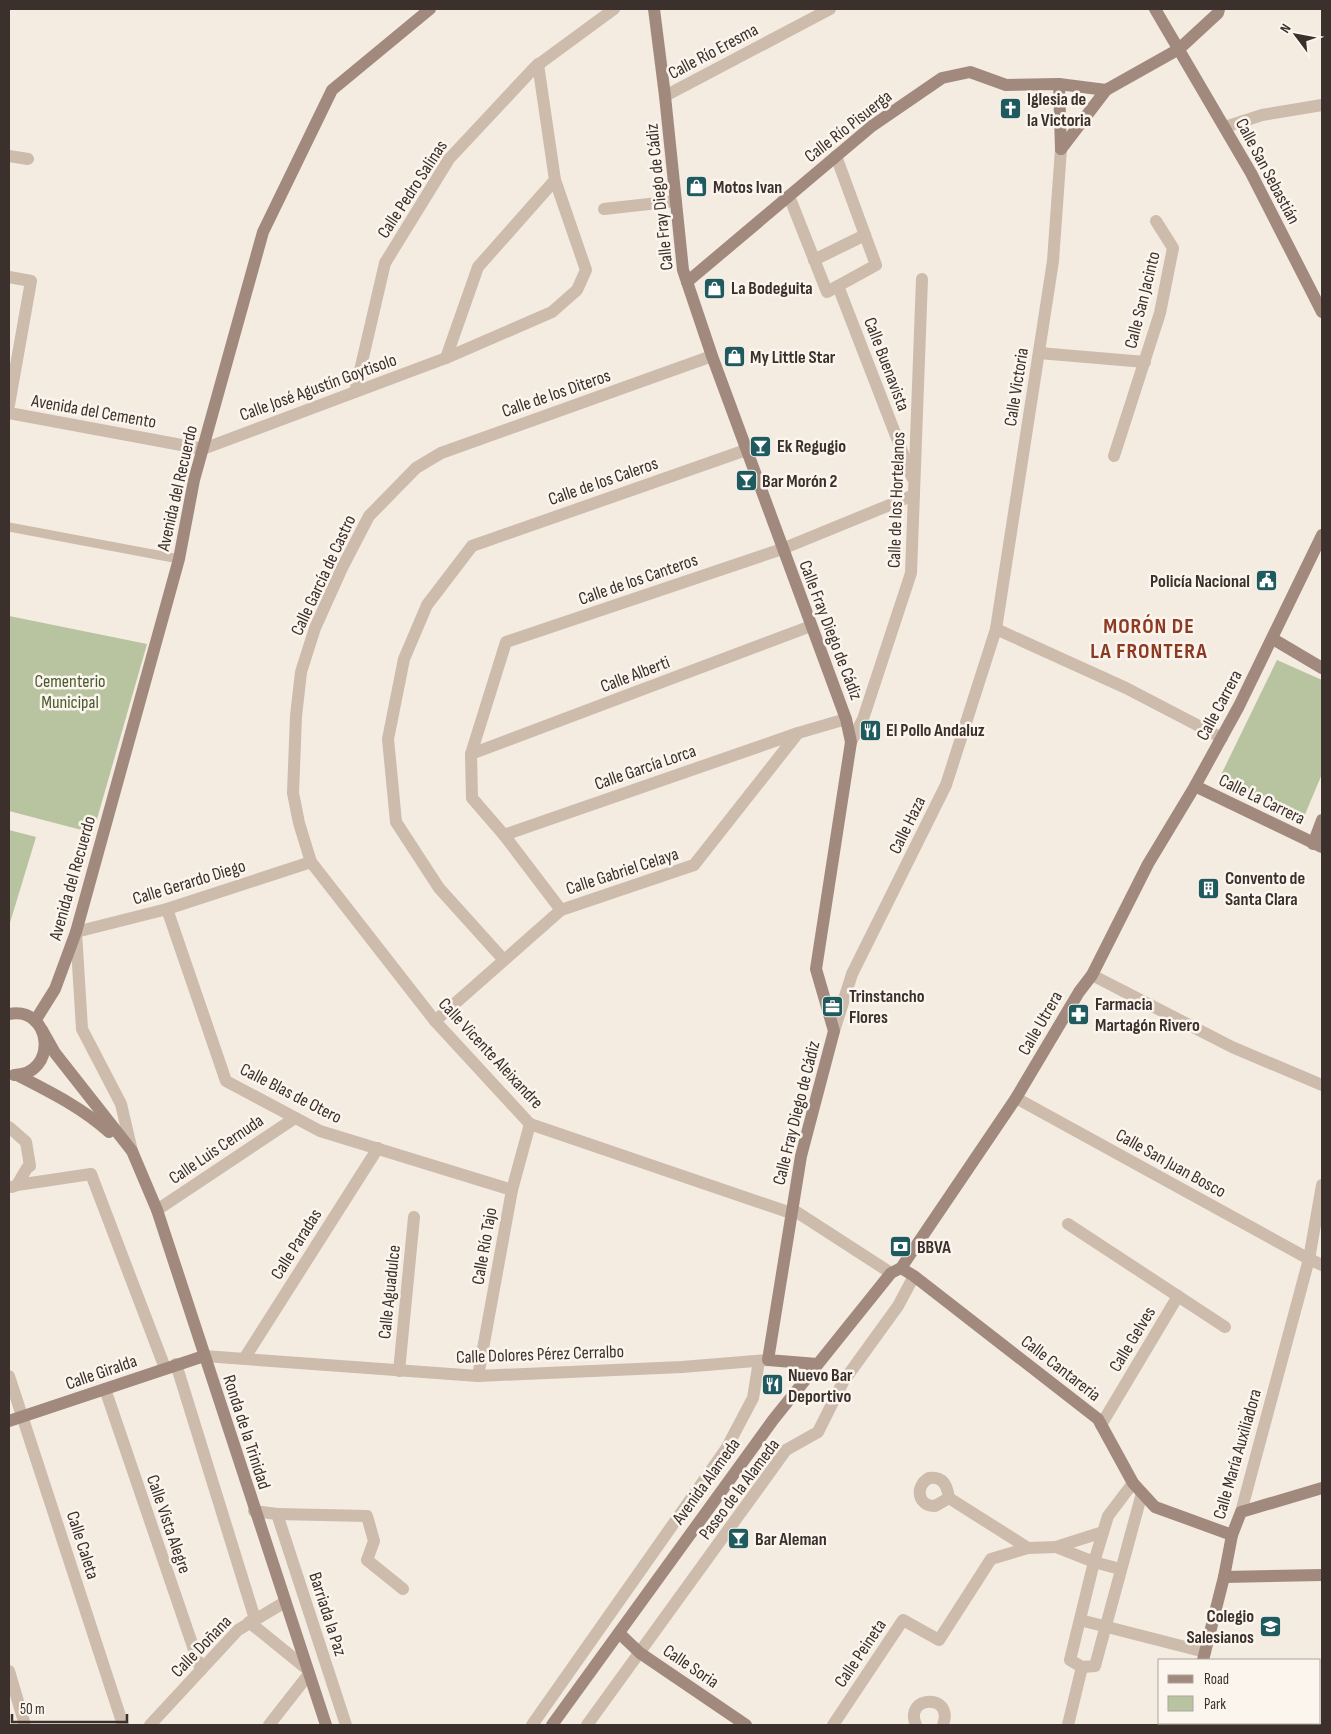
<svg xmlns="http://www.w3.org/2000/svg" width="1331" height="1734" viewBox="0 0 1331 1734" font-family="'Sofia Sans Condensed',sans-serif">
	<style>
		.green { fill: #b8c4a0 }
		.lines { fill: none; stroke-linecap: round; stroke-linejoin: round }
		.lane { stroke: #cdbbac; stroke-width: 9 }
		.street { stroke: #cdbbac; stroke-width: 12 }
		.secondary { stroke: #a18a7d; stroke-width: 12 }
		.labels { text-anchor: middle; stroke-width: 5; stroke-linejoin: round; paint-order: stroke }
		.street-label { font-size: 18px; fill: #3b302b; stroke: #fbf5ee }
		.poi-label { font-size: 18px; font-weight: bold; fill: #3b302b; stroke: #fbf5ee; text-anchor: start }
		.park-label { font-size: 18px; fill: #4a5a2e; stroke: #fbf5ee }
		.district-label { font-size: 22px; font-weight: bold; letter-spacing: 1px; fill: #8c3b22; stroke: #fbf5ee }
	</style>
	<rect width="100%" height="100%" fill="#f4ebe1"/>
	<g class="green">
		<polygon points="9,616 147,644 93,833 9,811"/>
		<polygon points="1277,660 1322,680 1322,774 1303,819 1218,781"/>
		<polygon points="9,830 36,837 9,926"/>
	</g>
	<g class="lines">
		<polyline class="lane" points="9,527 179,559"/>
		<g class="street">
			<polyline points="665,96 830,9"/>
			<polyline points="1225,127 1262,115 1322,105"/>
			<polyline points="9,156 28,159"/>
			<polyline points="789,196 827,292 876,265 836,156"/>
			<polyline points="604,209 676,201"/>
			<polyline points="814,260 865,235"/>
			<polyline points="9,277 31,281 9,405"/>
			<polyline points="838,286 912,477"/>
			<polyline points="1039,353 1145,362"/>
			<polyline points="712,356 441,453 416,468 369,516 342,568 315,628 301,672 296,716 293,793 299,823 311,862 435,1021 530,1124 791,1213"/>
			<polyline points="446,358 478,267 555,180"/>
			<polyline points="355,392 385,263 449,159 535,67 614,9"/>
			<polyline points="9,413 203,449 446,358 552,312 577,290 586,270 555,180 538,64"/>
			<polyline points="1114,456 1160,313 1173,248 1156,221"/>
			<polyline points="996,629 1126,688 1222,738"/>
			<polyline points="851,742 863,719 911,573 922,279"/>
			<polyline points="471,754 811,626"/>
			<polyline points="504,835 798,733 846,719"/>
			<polyline points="167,909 226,1081 320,1131 512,1190"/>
			<polyline points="561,910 504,835 472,798 471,754 506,642 782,549 914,495"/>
			<polyline points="503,959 439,888 396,822 388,739 404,659 427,605 472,546 746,450"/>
			<polyline points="1092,975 1232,1047 1322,1085"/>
			<polyline points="435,1021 561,910 694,865 798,733"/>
			<polyline points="834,1031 852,974 946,785 996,629 1053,261 1061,149"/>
			<polyline points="1016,1098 1309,1259 1322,1265"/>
			<polyline points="9,1127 26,1142 30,1166 27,1168 17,1185 12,1187"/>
			<polyline points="132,1151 121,1104 82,1029 76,932 167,909 311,862"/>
			<polyline points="17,1185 91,1174 165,1368"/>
			<polyline points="792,1209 891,1273"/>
			<polyline points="157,1210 295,1118"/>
			<polyline points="1068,1224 1225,1327"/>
			<polyline points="204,1356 478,1376 682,1367 768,1360"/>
			<polyline points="244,1359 378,1148"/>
			<polyline points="176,1364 255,1619"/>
			<polyline points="399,1371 414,1217"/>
			<polyline points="9,1376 123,1725"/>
			<polyline points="478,1376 512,1190 530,1124"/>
			<polyline points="105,1389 201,1670"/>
			<polyline points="1101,1425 1178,1296"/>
			<path d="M929 1478C943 1476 947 1485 949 1498L935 1506C918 1506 914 1487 929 1478Z"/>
			<polyline points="949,1498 1028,1548"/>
			<polyline points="254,1511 277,1514 346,1725"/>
			<polyline points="1241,1512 1309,1259 1322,1185"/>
			<polyline points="277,1514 367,1516 374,1541 367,1560 403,1589"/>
			<polyline points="1056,1547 1094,1562 1120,1569"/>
			<polyline points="1080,1620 1205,1652"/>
			<polyline points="249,1622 307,1669"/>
			<polyline points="1082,1667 1070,1660 1094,1562 1108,1516 1133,1483"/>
			<polyline points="1082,1667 1095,1666 1142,1493"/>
			<polyline points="9,1671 25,1725"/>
			<polyline points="150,1725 238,1630 285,1602"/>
			<polyline points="269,1725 309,1674"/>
			<polyline points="532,1725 726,1449 753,1398 759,1361"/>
			<polyline points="587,1725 786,1450 818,1432 843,1382 898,1306 914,1276"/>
			<polyline points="833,1725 903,1620 939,1640 991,1559 1028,1548 1056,1547 1103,1532"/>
			<path d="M916 1725C903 1695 955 1693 943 1725"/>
			<polyline points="1068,1725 1082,1667"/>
		</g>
		<g class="secondary">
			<polyline points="654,9 665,96 683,270 712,356 846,719 851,742 816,969 834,1031 801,1156 768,1360 817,1364"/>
			<polyline points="1155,9 1251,173 1322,312"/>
			<polyline points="1059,84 1061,149"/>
			<polyline points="1061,149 1106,90"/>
			<polyline points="687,282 872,126 942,78 970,72 1006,85 1059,84 1106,90 1179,49 1218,13 1219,9"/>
			<polyline points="1273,639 1322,668"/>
			<polyline points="1195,786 1322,847"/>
			<polyline points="1313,844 1322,820"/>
			<path d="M9 1014C53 1006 58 1075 14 1075"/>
			<polyline points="35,1021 55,989 76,932 179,559 194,480 263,232 332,90 430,9"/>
			<polyline points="42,1030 55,1053 132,1151 157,1210 326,1725"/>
			<path d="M17 1075C50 1092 81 1107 109 1132"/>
			<polyline points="901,1268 914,1276 1098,1419 1133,1483 1155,1507 1232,1535"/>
			<polyline points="9,1421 204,1356"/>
			<polyline points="1224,1577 1322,1575"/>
			<polyline points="619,1633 640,1653 746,1725"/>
			<polyline points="1203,1660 1224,1577 1232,1535 1241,1512 1322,1488"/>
			<polyline points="552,1725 773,1420 891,1273 901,1268 1016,1098 1079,992 1092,975 1148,864 1195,786 1239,706 1322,535"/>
			<polyline points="1186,1725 1187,1723"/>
		</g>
	</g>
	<defs>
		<symbol id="church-square" viewBox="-11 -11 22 22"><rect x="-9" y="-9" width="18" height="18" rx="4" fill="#1f5a5e" stroke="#fbf5ee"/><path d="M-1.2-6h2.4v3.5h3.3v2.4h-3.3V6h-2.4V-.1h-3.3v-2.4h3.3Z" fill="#fff"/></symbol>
		<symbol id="shop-square" viewBox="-11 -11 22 22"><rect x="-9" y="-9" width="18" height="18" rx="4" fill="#1f5a5e" stroke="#fbf5ee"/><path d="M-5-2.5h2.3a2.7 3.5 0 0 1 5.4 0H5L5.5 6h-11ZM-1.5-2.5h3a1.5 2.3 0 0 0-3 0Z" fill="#fff"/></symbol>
		<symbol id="bar-square" viewBox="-11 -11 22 22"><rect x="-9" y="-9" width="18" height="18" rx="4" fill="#1f5a5e" stroke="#fbf5ee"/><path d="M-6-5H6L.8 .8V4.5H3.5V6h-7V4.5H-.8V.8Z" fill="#fff"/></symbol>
		<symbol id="civic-square" viewBox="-11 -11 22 22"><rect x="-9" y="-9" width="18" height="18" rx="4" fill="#1f5a5e" stroke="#fbf5ee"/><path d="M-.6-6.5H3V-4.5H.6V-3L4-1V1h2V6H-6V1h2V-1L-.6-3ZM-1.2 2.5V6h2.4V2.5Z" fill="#fff"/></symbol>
		<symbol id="restaurant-square" viewBox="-11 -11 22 22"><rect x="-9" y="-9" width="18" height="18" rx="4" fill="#1f5a5e" stroke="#fbf5ee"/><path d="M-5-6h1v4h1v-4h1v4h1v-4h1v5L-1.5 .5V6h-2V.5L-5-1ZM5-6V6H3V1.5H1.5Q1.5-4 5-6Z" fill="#fff"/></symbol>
		<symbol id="building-square" viewBox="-11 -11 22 22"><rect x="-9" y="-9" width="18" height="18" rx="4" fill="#1f5a5e" stroke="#fbf5ee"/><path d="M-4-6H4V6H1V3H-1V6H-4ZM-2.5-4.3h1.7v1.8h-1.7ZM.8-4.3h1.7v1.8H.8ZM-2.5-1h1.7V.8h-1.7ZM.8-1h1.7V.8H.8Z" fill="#fff"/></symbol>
		<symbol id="office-square" viewBox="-11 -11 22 22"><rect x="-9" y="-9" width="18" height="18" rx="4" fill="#1f5a5e" stroke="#fbf5ee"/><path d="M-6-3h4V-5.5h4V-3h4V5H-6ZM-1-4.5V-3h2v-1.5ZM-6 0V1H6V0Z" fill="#fff"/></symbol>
		<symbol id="pharmacy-square" viewBox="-11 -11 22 22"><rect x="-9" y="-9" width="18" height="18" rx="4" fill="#1f5a5e" stroke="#fbf5ee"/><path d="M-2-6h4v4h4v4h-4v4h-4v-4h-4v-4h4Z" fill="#fff"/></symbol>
		<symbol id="bank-square" viewBox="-11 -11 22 22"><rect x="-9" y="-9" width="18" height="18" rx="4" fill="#1f5a5e" stroke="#fbf5ee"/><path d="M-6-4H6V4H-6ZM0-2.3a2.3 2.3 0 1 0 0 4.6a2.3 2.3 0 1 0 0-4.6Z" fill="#fff"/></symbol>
		<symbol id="school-square" viewBox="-11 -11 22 22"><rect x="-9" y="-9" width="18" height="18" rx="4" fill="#1f5a5e" stroke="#fbf5ee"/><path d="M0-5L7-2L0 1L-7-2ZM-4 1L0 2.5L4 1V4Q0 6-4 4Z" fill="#fff"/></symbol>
	</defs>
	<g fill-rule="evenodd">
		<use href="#church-square" x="998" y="96" width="25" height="25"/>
		<use href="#shop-square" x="684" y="174" width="25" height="25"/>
		<use href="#shop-square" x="702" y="276" width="25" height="25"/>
		<use href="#shop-square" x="722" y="344" width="25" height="25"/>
		<use href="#bar-square" x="748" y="434" width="25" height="25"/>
		<use href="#bar-square" x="734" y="468" width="25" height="25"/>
		<use href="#civic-square" x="1254" y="568" width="25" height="25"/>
		<use href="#restaurant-square" x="858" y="718" width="25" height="25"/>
		<use href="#building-square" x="1196" y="876" width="25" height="25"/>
		<use href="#office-square" x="820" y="994" width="25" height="25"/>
		<use href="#pharmacy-square" x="1066" y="1002" width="25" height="25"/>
		<use href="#bank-square" x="888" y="1234" width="25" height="25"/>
		<use href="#restaurant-square" x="760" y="1372" width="25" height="25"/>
		<use href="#bar-square" x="726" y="1526" width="25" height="25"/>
		<use href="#school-square" x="1258" y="1614" width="25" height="25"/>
	</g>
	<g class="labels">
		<g class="street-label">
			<text transform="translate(713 51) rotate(-28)" y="6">Calle Río Eresma</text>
			<text transform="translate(848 126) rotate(-38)" y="6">Calle Río Pisuerga</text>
			<text transform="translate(1268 171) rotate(62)" y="6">Calle San Sebastián</text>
			<text transform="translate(412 189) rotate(-57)" y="6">Calle Pedro Salinas</text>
			<text transform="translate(659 197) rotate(-96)" y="6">Calle Fray Diego de Cádiz</text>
			<text transform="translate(1142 300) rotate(-76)" y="6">Calle San Jacinto</text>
			<text transform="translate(887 364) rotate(69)" y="6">Calle Buenavista</text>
			<text transform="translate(318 387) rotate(-20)" y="6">Calle José Agustín Goytisolo</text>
			<text transform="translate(1016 387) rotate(-81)" y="6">Calle Victoria</text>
			<text transform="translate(556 393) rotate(-19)" y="6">Calle de los Diteros</text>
			<text transform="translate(94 411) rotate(10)" y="6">Avenida del Cemento</text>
			<text transform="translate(603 481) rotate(-19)" y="6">Calle de los Caleros</text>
			<text transform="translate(177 488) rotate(-77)" y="6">Avenida del Recuerdo</text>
			<text transform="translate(896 500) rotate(-88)" y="6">Calle de los Hortelanos</text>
			<text transform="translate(323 575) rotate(-65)" y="6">Calle García de Castro</text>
			<text transform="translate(638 579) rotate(-19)" y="6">Calle de los Canteros</text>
			<text transform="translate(831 630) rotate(69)" y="6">Calle Fray Diego de Cádiz</text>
			<text transform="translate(635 674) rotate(-21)" y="6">Calle Alberti</text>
			<text transform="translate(1219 705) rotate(-62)" y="6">Calle Carrera</text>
			<text transform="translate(645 767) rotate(-19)" y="6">Calle García Lorca</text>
			<text transform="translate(1262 799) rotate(26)" y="6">Calle La Carrera</text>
			<text transform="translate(907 825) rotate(-64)" y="6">Calle Haza</text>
			<text transform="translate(622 871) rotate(-18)" y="6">Calle Gabriel Celaya</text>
			<text transform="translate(72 878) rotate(-74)" y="6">Avenida del Recuerdo</text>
			<text transform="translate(189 882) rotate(-17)" y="6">Calle Gerardo Diego</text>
			<text transform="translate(1040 1023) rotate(-60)" y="6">Calle Utrera</text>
			<text transform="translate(491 1053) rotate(47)" y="6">Calle Vicente Aleixandre</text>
			<text transform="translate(291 1093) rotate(27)" y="6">Calle Blas de Otero</text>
			<text transform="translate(796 1113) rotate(-76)" y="6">Calle Fray Diego de Cádiz</text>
			<text transform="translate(216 1149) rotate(-34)" y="6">Calle Luis Cernuda</text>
			<text transform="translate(1171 1163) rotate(29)" y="6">Calle San Juan Bosco</text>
			<text transform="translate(296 1244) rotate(-58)" y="6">Calle Paradas</text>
			<text transform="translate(484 1246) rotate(-80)" y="6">Calle Río Tajo</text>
			<text transform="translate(389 1292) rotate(-84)" y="6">Calle Aguadulce</text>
			<text transform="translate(1132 1339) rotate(-59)" y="6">Calle Gelves</text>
			<text transform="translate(540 1354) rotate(-2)" y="6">Calle Dolores Pérez Cerralbo</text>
			<text transform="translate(1061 1368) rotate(38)" y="6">Calle Cantareria</text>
			<text transform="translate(101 1372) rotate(-19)" y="6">Calle Giralda</text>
			<text transform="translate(247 1432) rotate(72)" y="6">Ronda de la Trinidad</text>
			<text transform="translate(1237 1454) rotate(-74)" y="6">Calle María Auxiliadora</text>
			<text transform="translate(706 1481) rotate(-54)" y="6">Avenida Alameda</text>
			<text transform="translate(739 1489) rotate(-53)" y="6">Paseo de la Alameda</text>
			<text transform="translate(169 1524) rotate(71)" y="6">Calle Vista Alegre</text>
			<text transform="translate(83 1545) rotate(72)" y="6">Calle Caleta</text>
			<text transform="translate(328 1614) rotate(72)" y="6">Barriada la Paz</text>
			<text transform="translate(201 1646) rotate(-46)" y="6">Calle Doñana</text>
			<text transform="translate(860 1653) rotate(-56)" y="6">Calle Peineta</text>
			<text transform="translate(691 1666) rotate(34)" y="6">Calle Soria</text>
		</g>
		<g class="poi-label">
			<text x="1027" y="105">Iglesia de<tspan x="1027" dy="21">la Victoria</tspan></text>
			<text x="713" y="193">Motos Ivan</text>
			<text x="731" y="294">La Bodeguita</text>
			<text x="750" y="363">My Little Star</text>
			<text x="777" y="452">Ek Regugio</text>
			<text x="762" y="487">Bar Morón 2</text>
			<text x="1250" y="587" text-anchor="end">Policía Nacional</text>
			<text x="886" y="736">El Pollo Andaluz</text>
			<text x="1225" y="884">Convento de<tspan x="1225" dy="21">Santa Clara</tspan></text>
			<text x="849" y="1002">Trinstancho<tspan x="849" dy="21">Flores</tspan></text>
			<text x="1095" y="1010">Farmacia<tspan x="1095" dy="21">Martagón Rivero</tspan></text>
			<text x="917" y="1253">BBVA</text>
			<text x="788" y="1381">Nuevo Bar<tspan x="788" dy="21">Deportivo</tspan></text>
			<text x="755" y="1545">Bar Aleman</text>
			<text x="1254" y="1622" text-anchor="end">Colegio<tspan x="1254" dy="21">Salesianos</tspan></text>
		</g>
		<g class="park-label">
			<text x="70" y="687">Cementerio<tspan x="70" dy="21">Municipal</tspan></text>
		</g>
		<g class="district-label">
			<text x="1149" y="633">MORÓN DE<tspan x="1149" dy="25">LA FRONTERA</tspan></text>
		</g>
	</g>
	<rect width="1331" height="1734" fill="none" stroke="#3b302b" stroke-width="20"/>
	<rect x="1158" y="1659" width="162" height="65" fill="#fbf5ee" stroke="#aea6a0"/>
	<rect x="1168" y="1675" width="25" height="8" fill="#a18a7d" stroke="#aea6a0"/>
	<text x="1204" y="1684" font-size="15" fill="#3b302b">Road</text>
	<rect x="1168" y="1696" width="25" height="15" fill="#b8c4a0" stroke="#aea6a0"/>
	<text x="1204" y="1709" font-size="15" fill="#3b302b">Park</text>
	<g transform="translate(1296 35) rotate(302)" stroke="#fbf5ee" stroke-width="4" paint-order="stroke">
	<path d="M0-4L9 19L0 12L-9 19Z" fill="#3b302b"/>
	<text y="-8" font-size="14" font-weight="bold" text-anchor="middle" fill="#3b302b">N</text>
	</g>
	<path d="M12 1714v8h115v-8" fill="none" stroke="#3b302b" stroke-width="2.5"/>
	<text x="20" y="1714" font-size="15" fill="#3b302b" stroke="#fbf5ee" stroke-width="4" paint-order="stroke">50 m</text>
</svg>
